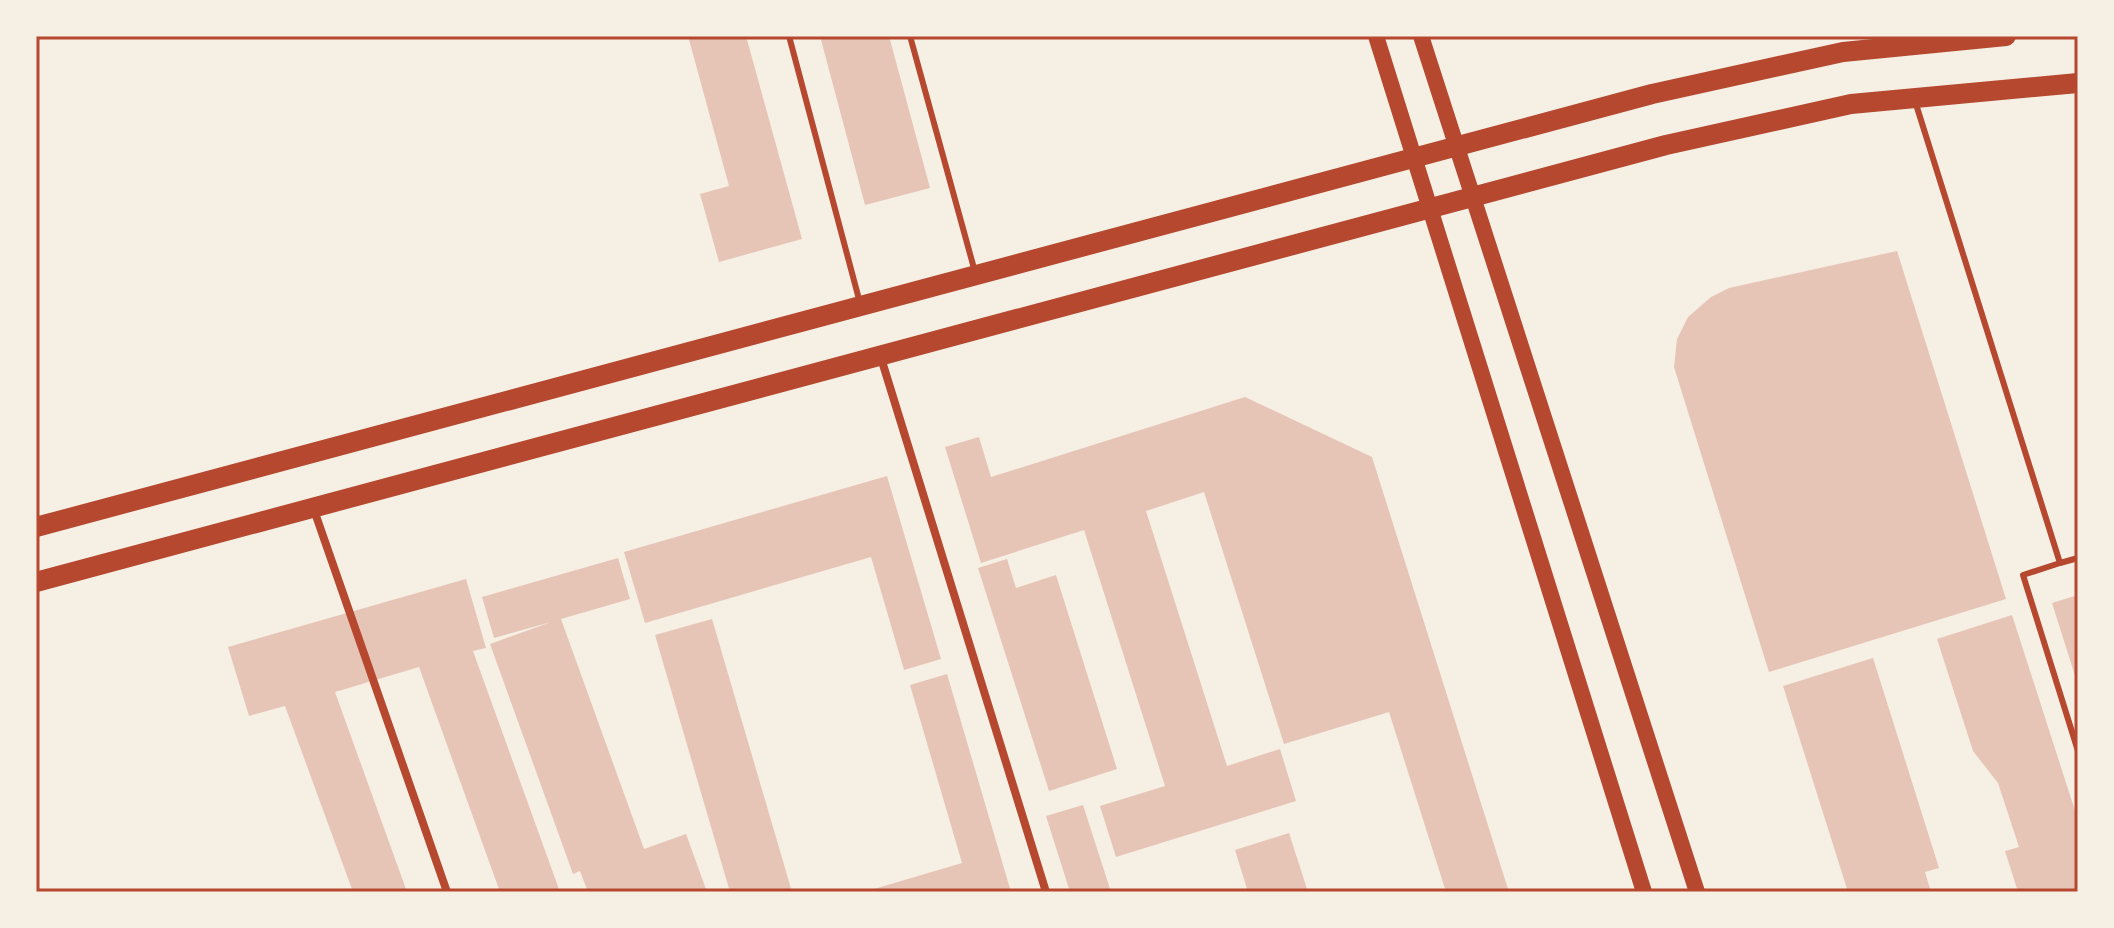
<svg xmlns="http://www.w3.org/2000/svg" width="2114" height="928" viewBox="0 0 2114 928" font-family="Overpass,sans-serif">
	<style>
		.building { fill: #e6c5b7 }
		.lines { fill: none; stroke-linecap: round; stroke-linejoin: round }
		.service { stroke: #b5482f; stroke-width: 6 }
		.minor { stroke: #b5482f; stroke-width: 8 }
		.secondary { stroke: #b5482f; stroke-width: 16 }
		.primary { stroke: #b5482f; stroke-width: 20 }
		.neatline { fill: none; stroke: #b5482f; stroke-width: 3 }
	</style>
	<rect width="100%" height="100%" fill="#f6efe4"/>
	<g class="building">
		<polygon points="688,36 746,36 802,239 719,262 700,194 729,186"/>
		<polygon points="820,36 889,36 930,188 865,205"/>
		<polygon points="1897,251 2006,599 1769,672 1674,367 1677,339 1688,317 1711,297 1729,288"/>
		<polygon points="1245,397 1372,457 1508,889 1446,892 1389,712 1284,744 1204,492 1146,511 1227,766 1280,749 1296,801 1116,857 1100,806 1165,786 1084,530 981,563 945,447 979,437 991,477"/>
		<polygon points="887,476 941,659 904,670 871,557 645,623 624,552"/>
		<polygon points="618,558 630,599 561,619 644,849 686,834 707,892 588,892 580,871 573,874 490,644 551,622 494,638 482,597"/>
		<polygon points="1007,559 1016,588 1056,575 1117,769 1049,791 978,568"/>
		<polygon points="466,579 486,648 473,651 560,892 500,892 419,667 335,692 407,892 353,892 285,706 249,716 228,647"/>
		<polygon points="2078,595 2078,682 2077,682 2052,603"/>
		<polygon points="2012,615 2078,820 2078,892 2018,892 2005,851 2019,847 1998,783 1973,751 1937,639"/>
		<polygon points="712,619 792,892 730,892 655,635"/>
		<polygon points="1873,658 1939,868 1925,872 1931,892 1848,892 1783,686"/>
		<polygon points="947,674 1011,892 864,892 962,863 910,685"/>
		<polygon points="1083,805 1111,892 1070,892 1046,816"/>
		<polygon points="1289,833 1308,892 1248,892 1235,850"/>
	</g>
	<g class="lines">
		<g class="service">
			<polyline points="789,36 860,303"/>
			<polyline points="910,36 975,272"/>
			<polyline points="1915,101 2060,563 2078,558"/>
			<polyline points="2060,563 2023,575 2078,751"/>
		</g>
		<g class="minor">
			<polyline points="881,358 1046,892"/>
			<polyline points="314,510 447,892"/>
		</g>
		<g class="secondary">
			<polyline points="1376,36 1644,892"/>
			<polyline points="1421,36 1697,892"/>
		</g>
		<g class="primary">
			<polyline points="36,527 1652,94 1843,52 2006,36"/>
			<polyline points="36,582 1666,145 1851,104 2078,83"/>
		</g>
	</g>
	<rect width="2114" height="928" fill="none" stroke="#f6efe4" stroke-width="76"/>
	<rect x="38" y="38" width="2038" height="852" class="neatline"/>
</svg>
